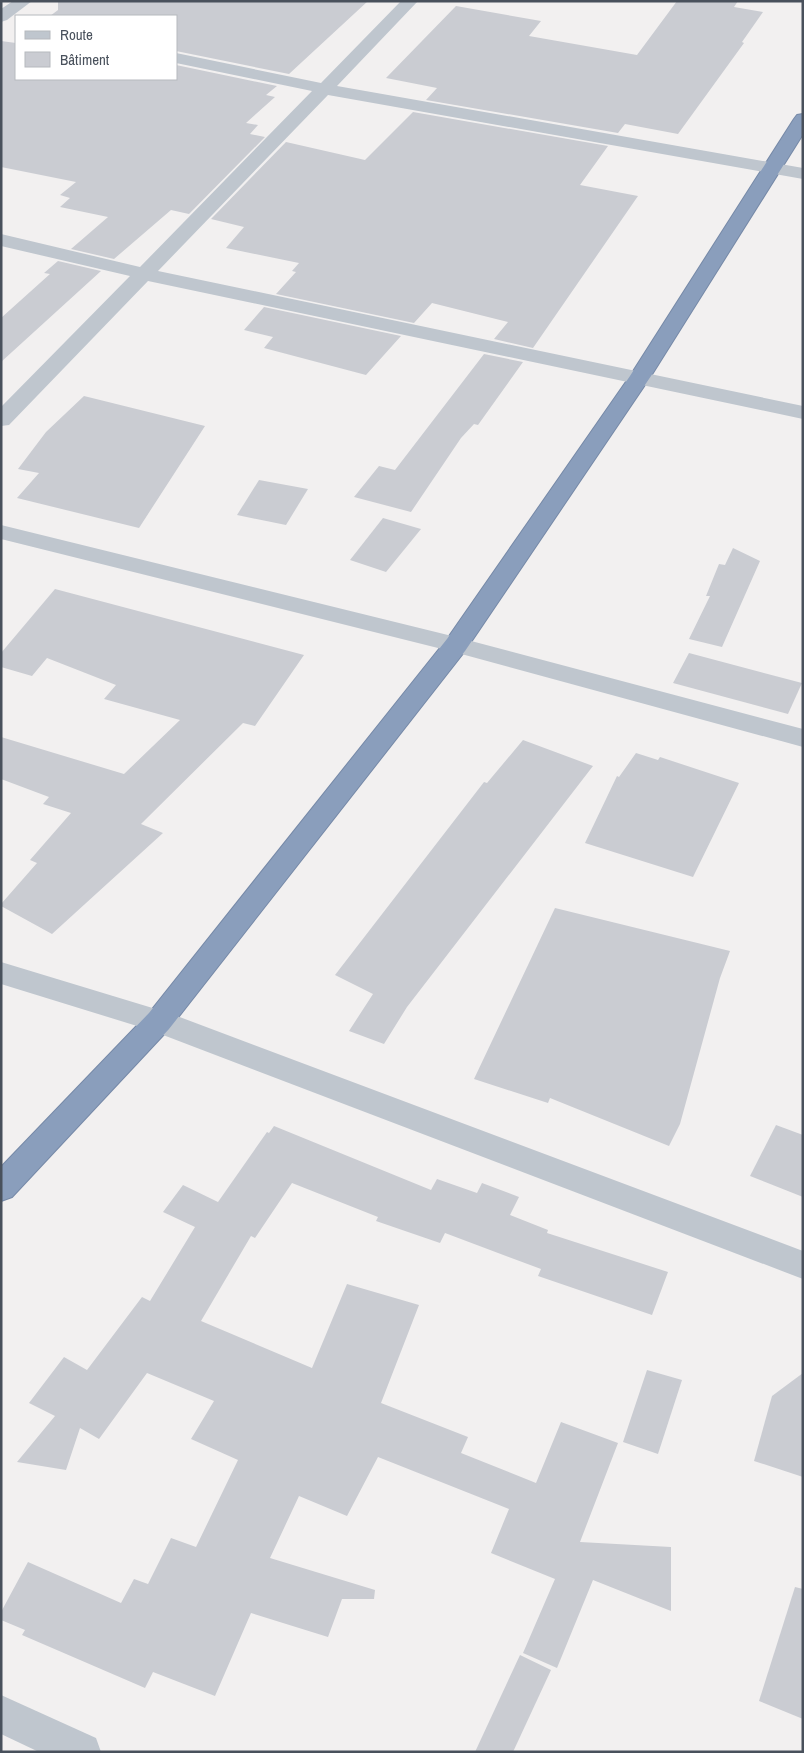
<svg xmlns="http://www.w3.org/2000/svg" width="804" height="1753" viewBox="0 0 804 1753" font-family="'Archivo Narrow',sans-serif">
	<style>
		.building { fill: #caccd2 }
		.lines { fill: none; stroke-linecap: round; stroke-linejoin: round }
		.highway-casing { stroke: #7689a7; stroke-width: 2 }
		.minor { fill: #bfc6ce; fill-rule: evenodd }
		.highway { fill: #8a9ebc; fill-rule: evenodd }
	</style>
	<rect width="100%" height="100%" fill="#f2f0f0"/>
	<g class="building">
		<polygon points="58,1 368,1 289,74 176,51 176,16 50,16 58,10"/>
		<polygon points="677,1 738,1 734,7 763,12 742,42 744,43 678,134 625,124 618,133 426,100 437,88 386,78 456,6 541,21 529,36 637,55"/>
		<polygon points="1,41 16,43 16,79 176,79 176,65 277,86 266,95 275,97 246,123 258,125 250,134 265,137 189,214 171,210 114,259 71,249 108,217 60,207 70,198 60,195 76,182 1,167"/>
		<polygon points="413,112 608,146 580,185 638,196 533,348 494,339 508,322 432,303 414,323 276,294 296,272 292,271 299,263 226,248 244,227 211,219 286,142 365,160"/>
		<polygon points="58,261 101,271 1,362 1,318 50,274 44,273"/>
		<polygon points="264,307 401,336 366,375 264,348 273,337 244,330"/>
		<polygon points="484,354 523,362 478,425 474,424 461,438 411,512 354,497 379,466 395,470"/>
		<polygon points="84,396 205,426 139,528 17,498 39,473 18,469 46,432"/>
		<polygon points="259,480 308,489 286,525 237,515"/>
		<polygon points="383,518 421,529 386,572 350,560"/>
		<polygon points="733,548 760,561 722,647 689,639 710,596 706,596 719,564 725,565"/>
		<polygon points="55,589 304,655 255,726 243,723 141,824 163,833 52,934 1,906 1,904 37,863 30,860 71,813 43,804 49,797 1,779 1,737 124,774 180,720 104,699 116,685 47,658 32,676 1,667 1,653"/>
		<polygon points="689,653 802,683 788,714 673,683"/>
		<polygon points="523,740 593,766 407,1007 384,1044 349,1031 373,994 335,975 484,782 487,783"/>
		<polygon points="636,753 658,760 660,757 739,783 693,877 585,843 617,776 619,777"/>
		<polygon points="555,908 730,951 720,978 680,1124 669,1146 550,1098 548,1103 474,1079"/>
		<polygon points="776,1125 803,1135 803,1197 750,1176"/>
		<polygon points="274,1126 431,1190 437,1179 477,1193 482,1183 519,1197 510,1215 548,1230 547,1233 668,1272 652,1315 538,1276 541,1269 445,1233 440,1243 376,1221 378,1217 292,1183 255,1238 251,1236 201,1321 312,1368 347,1284 419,1305 381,1403 468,1437 461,1453 536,1483 561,1422 618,1443 580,1542 671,1547 671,1611 593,1580 557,1668 523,1653 555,1579 491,1553 509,1509 378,1457 347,1516 299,1496 270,1558 375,1590 374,1599 342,1599 328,1637 251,1613 215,1696 153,1672 145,1688 22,1635 25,1630 1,1620 1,1612 28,1562 121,1603 134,1579 148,1584 171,1538 196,1547 238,1460 191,1439 214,1401 147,1373 99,1439 80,1428 66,1470 17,1462 55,1416 29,1403 64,1357 87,1370 142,1297 150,1301 195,1227 163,1212 183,1185 218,1202 267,1132 269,1133"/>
		<polygon points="647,1370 682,1380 658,1454 623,1442"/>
		<polygon points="803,1373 803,1477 754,1461 772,1396"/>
		<polygon points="795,1587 803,1589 803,1719 759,1701"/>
		<polygon points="520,1655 551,1670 513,1752 475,1752"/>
	</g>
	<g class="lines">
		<defs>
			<polygon id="highway" points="803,114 803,134 651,376 465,651 169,1029 12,1197 1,1201 1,1167 149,1013 447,639 630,376 794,119 797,115"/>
		</defs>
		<use href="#highway" class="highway-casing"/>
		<g class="minor">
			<polygon points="13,1 32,1 7,20 1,22 1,9"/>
			<polygon points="401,1 418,1 337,86 803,168 803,179 328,95 158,271 803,406 803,419 148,281 9,425 1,426 1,407 130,276 1,246 1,234 140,267 312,91 176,63 176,53 321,83"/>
			<polygon points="1,525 456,637 803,729 803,747 454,652 1,539"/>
			<polygon points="1,962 169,1013 803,1251 803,1279 150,1030 1,984"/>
			<polygon points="1,1695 96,1738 101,1752 39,1752 1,1734"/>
		</g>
		<use href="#highway" class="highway"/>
	</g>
	<rect width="804" height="1753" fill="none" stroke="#49515c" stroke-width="5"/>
	<rect x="15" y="15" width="162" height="65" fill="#ffffff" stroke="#b6b9be"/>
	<rect x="25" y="31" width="25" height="8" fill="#bfc6ce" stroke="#b6b9be"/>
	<text x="60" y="40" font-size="15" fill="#49515c">Route</text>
	<rect x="25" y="52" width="25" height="15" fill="#caccd2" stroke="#b6b9be"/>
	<text x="60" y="65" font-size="15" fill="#49515c">Bâtiment</text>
</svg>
